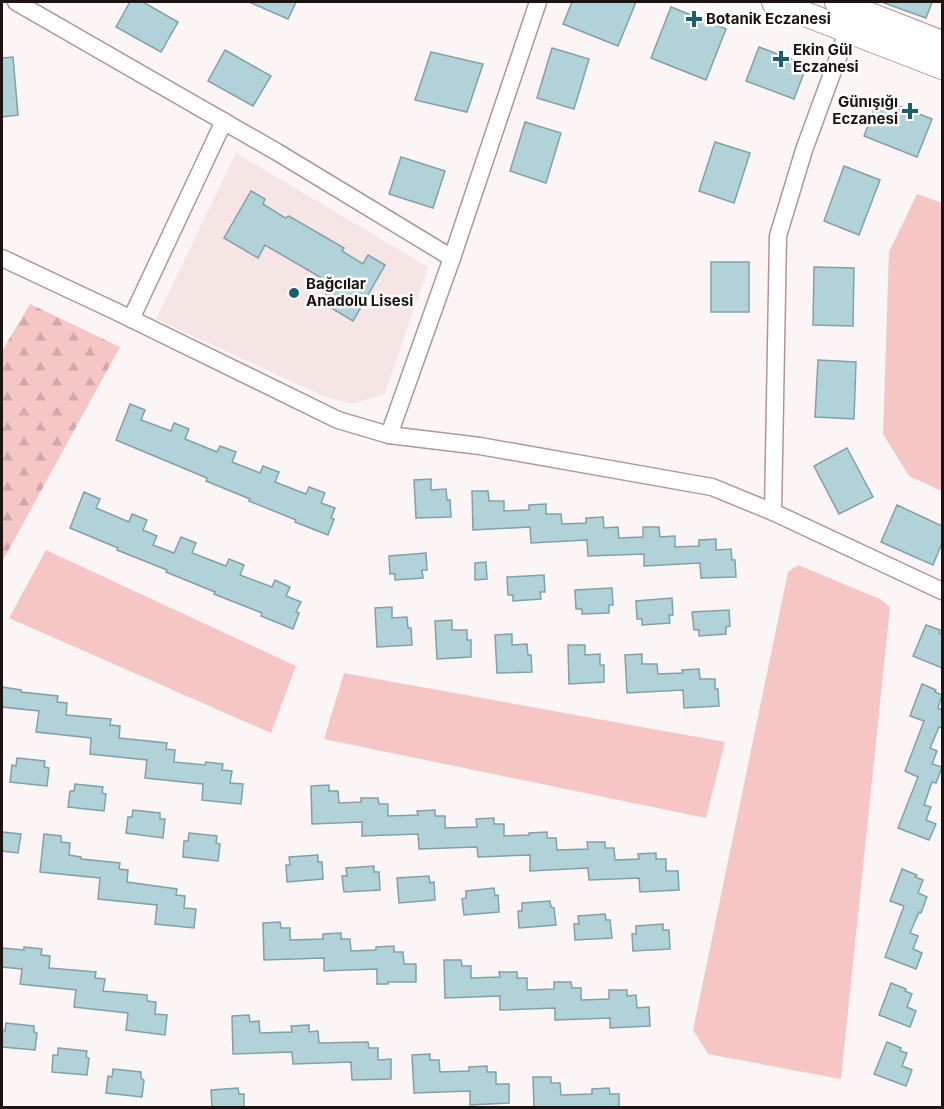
<svg xmlns="http://www.w3.org/2000/svg" width="944" height="1109" viewBox="0 0 944 1109" font-family="Inter,sans-serif">
	<style>
		.built { fill: #f5e5e4 }
		.green { fill: #f6c6c5 }
		.forest { fill: url(#forest-firs) }
		.building { fill: #b2d2da; stroke: #82a0a8; stroke-width: 1.5 }
		.lines { fill: none; stroke-linecap: round; stroke-linejoin: round }
		.minor-casing { stroke: #b39594; stroke-width: 19 }
		.secondary-casing { stroke: #b39594; stroke-width: 26 }
		.minor { stroke: #fff; stroke-width: 16 }
		.secondary { stroke: #fff; stroke-width: 24 }
		.poi-dot { fill: #18606f; stroke: #fff; stroke-width: 2 }
		.labels { text-anchor: middle; stroke-width: 5; stroke-linejoin: round; paint-order: stroke }
		.poi-label { font-size: 15px; font-weight: bold; fill: #1d1313; stroke: #fff; text-anchor: start }
	</style>
	<defs>
		<pattern id="forest-firs" width="22" height="20" patternUnits="userSpaceOnUse" patternTransform="scale(1.5)"><rect width="22" height="20" fill="#f6c6c5"/><path d="M5 1l3.5 6h-7zM16 11l3.5 6h-7z" fill="#d2a9a8"/></pattern>
	</defs>
	<rect width="100%" height="100%" fill="#fcf5f5"/>
	<polygon class="built" points="236,153 428,267 385,394 352,404 323,396 156,319"/>
	<g class="green">
		<polygon points="917,194 942,203 942,491 909,476 883,434 889,252"/>
		<polygon points="46,550 296,666 271,733 9,618"/>
		<polygon points="798,565 880,599 890,607 841,1079 708,1054 693,1030 788,572"/>
		<polygon points="344,673 725,742 706,818 324,739"/>
	</g>
	<polygon class="forest" points="30,304 120,347 2,562 2,351"/>
	<g class="building">
		<polygon points="130,2 143,2 178,22 161,52 116,27"/>
		<polygon points="249,2 296,2 288,19"/>
		<polygon points="572,2 636,2 618,46 563,24"/>
		<polygon points="884,2 932,2 926,18 884,3"/>
		<polygon points="671,7 726,29 706,80 651,58"/>
		<polygon points="759,47 807,65 794,99 746,81"/>
		<polygon points="552,48 589,59 574,109 537,98"/>
		<polygon points="225,50 271,76 253,106 208,81"/>
		<polygon points="431,52 483,64 467,112 415,100"/>
		<polygon points="13,57 18,115 2,117 2,58"/>
		<polygon points="878,98 932,119 917,157 864,136"/>
		<polygon points="525,122 561,133 546,183 510,171"/>
		<polygon points="715,142 750,153 734,203 699,191"/>
		<polygon points="401,157 445,171 433,208 389,194"/>
		<polygon points="844,166 880,180 859,235 824,221"/>
		<polygon points="251,191 265,199 263,204 285,218 289,216 344,248 342,251 363,264 368,255 385,265 353,321 321,302 332,284 265,245 258,258 224,238"/>
		<rect x="711" y="262" width="38" height="50"/>
		<polygon points="814,267 854,268 853,326 813,325"/>
		<polygon points="818,360 856,362 854,419 815,417"/>
		<polygon points="130,404 145,410 141,420 171,431 174,423 189,429 185,439 217,452 220,446 236,452 232,462 260,473 263,466 279,472 275,482 306,494 309,487 325,493 321,503 335,508 331,518 334,519 328,535 295,522 296,520 249,501 250,499 206,481 207,478 116,440"/>
		<polygon points="847,448 873,497 839,514 814,466"/>
		<polygon points="431,479 431,490 446,489 447,500 450,500 451,517 416,518 414,480"/>
		<polygon points="472,491 488,491 489,501 504,501 504,511 529,510 529,505 546,504 546,514 561,514 562,524 586,523 586,518 603,517 604,528 618,527 619,538 643,537 643,527 659,527 660,537 675,536 675,547 699,546 699,540 716,539 716,550 731,549 732,560 735,560 736,577 701,578 700,563 644,566 644,554 588,556 587,540 531,543 530,527 473,530"/>
		<polygon points="84,492 100,499 96,508 129,522 132,514 147,520 143,530 157,536 153,545 174,553 181,537 196,543 192,553 226,566 229,559 244,565 240,575 272,587 275,580 290,587 286,596 301,602 296,612 299,613 293,629 261,616 262,613 214,594 215,592 166,572 167,570 117,550 118,548 70,528"/>
		<polygon points="897,505 942,526 942,543 933,565 881,542"/>
		<polygon points="426,553 427,570 422,570 423,578 395,580 395,574 390,574 389,556"/>
		<polygon points="486,562 487,579 475,580 475,563"/>
		<polygon points="544,575 545,592 540,592 541,599 513,601 513,595 508,595 507,577"/>
		<polygon points="612,588 613,605 609,605 609,613 582,614 582,609 576,609 575,590"/>
		<polygon points="672,598 673,615 669,615 670,623 642,625 642,619 637,619 636,601"/>
		<polygon points="392,607 392,618 407,617 408,628 411,628 412,645 377,647 375,608"/>
		<polygon points="729,610 730,626 726,627 726,634 699,636 699,630 694,630 692,612"/>
		<polygon points="452,620 452,630 467,630 467,640 471,640 471,657 437,659 435,621"/>
		<polygon points="926,625 940,630 939,633 942,634 942,668 913,656"/>
		<polygon points="512,634 512,645 527,644 528,655 531,655 532,672 497,673 495,635"/>
		<polygon points="568,645 585,645 585,655 600,654 600,665 604,665 604,682 569,684"/>
		<polygon points="642,654 642,664 657,664 658,674 683,673 682,670 699,669 700,679 715,679 715,689 718,689 719,706 684,708 683,690 627,693 625,655"/>
		<polygon points="922,684 936,690 935,692 942,695 938,708 942,710 942,728 939,727 930,748 937,751 932,764 942,767 936,783 932,782 924,805 931,807 926,820 936,824 929,840 898,828 918,777 905,771 924,721 910,716"/>
		<polygon points="2,687 21,690 21,692 58,696 57,702 67,703 66,715 111,719 110,725 120,726 119,738 167,743 166,749 175,750 174,762 205,765 206,762 223,764 222,770 232,771 230,783 243,784 241,804 202,800 203,784 145,778 147,760 90,754 91,738 36,732 39,711 2,707"/>
		<polygon points="17,758 45,761 44,767 49,768 47,786 10,782 12,765 16,766"/>
		<polygon points="75,784 103,787 102,793 106,794 104,811 68,807 70,791 74,791"/>
		<polygon points="329,785 329,791 338,791 339,803 361,802 361,798 378,798 379,804 388,804 388,816 418,815 417,811 435,810 435,816 445,816 445,828 477,827 476,819 494,818 494,824 504,824 504,836 529,835 529,833 547,832 547,838 556,838 557,850 588,849 587,842 605,842 605,848 614,848 615,860 639,859 638,854 656,853 656,859 666,859 666,871 678,871 679,890 640,892 639,878 589,880 588,868 530,871 530,855 478,857 477,847 419,849 418,834 362,836 362,822 312,824 311,786"/>
		<polygon points="133,810 160,813 160,819 165,819 163,838 126,833 128,817 132,817"/>
		<polygon points="2,832 21,834 18,853 2,851"/>
		<polygon points="189,833 217,836 216,843 220,844 218,861 183,857 184,841 188,841"/>
		<polygon points="44,834 61,836 61,842 70,843 69,855 81,857 81,859 120,863 119,869 128,870 127,882 177,889 176,895 185,896 184,908 196,909 194,928 155,924 157,905 98,899 100,878 40,872"/>
		<polygon points="318,855 318,862 322,862 323,879 287,882 286,865 290,865 289,857"/>
		<polygon points="374,866 374,872 379,872 380,890 344,892 342,876 347,876 346,868"/>
		<polygon points="902,869 917,875 915,877 923,880 918,893 927,897 921,913 919,912 910,933 918,936 913,949 922,953 916,969 885,957 904,906 890,901"/>
		<polygon points="429,876 430,883 434,882 435,900 399,903 397,878"/>
		<polygon points="494,888 495,896 498,895 499,912 464,915 462,899 466,898 466,891"/>
		<polygon points="550,901 551,907 554,908 556,925 519,928 518,911 522,911 522,903"/>
		<polygon points="605,914 606,920 610,920 612,938 575,940 574,924 579,924 578,916"/>
		<polygon points="280,922 281,928 290,928 290,940 323,939 323,934 341,933 341,939 350,939 351,951 376,950 376,947 394,946 394,952 403,952 404,964 416,964 416,982 388,982 388,984 377,984 377,969 324,971 324,958 264,960 263,923"/>
		<polygon points="663,924 663,930 669,930 670,949 633,951 632,934 636,934 636,926"/>
		<polygon points="24,947 42,949 41,955 50,956 49,968 96,972 95,978 105,979 103,991 147,995 147,1001 156,1002 155,1014 167,1015 165,1035 126,1030 128,1013 74,1007 76,990 20,984 22,969 2,967 2,948 24,950"/>
		<polygon points="444,960 461,960 462,966 471,966 471,978 500,977 499,972 517,972 517,978 527,978 527,990 554,989 554,982 571,982 572,988 581,988 581,1000 609,999 609,990 627,990 627,996 636,995 637,1008 649,1007 650,1026 610,1028 610,1018 555,1020 555,1008 500,1010 500,996 445,998"/>
		<polygon points="891,983 906,989 905,991 912,994 907,1007 916,1011 910,1027 879,1015"/>
		<polygon points="249,1015 250,1022 259,1021 260,1033 292,1032 291,1026 309,1025 309,1032 318,1031 319,1043 368,1042 369,1048 378,1048 378,1060 391,1059 391,1079 352,1080 351,1062 293,1064 292,1052 233,1054 232,1016"/>
		<polygon points="6,1023 34,1026 34,1032 37,1033 35,1050 2,1047 2,1030 5,1031"/>
		<polygon points="887,1042 901,1048 900,1051 907,1053 902,1066 912,1070 906,1086 874,1074"/>
		<polygon points="58,1048 87,1051 86,1057 89,1058 87,1075 52,1072 53,1055 58,1055"/>
		<polygon points="430,1054 430,1060 439,1060 440,1072 469,1071 469,1067 487,1066 487,1072 496,1072 496,1084 509,1084 509,1103 470,1105 470,1091 414,1093 412,1055"/>
		<polygon points="113,1069 141,1072 141,1078 144,1080 142,1097 106,1093 108,1076 112,1077"/>
		<polygon points="533,1077 551,1077 551,1083 560,1083 561,1095 592,1094 592,1089 609,1088 610,1094 619,1094 619,1107 534,1107"/>
		<polygon points="238,1088 239,1094 244,1094 244,1107 212,1107 211,1090"/>
	</g>
	<g class="lines">
		<defs>
			<g id="minor">
				<polyline points="16,2 277,152 452,258"/>
				<polyline points="2,258 115,311 338,420 389,435 480,446 712,487 773,512 942,591"/>
				<polyline points="131,319 224,121"/>
				<polyline points="389,435 452,258 538,2"/>
				<polyline points="773,512 778,236 804,150 848,30"/>
			</g>
			<g id="secondary">
				<polyline points="774,2 942,67"/>
				<polyline points="837,2 942,43"/>
			</g>
		</defs>
		<use href="#minor" class="minor-casing"/>
		<use href="#secondary" class="secondary-casing"/>
		<use href="#minor" class="minor"/>
		<use href="#secondary" class="secondary"/>
	</g>
	<g class="poi-dot">
		<path d="M691 10h6v6h6v6h-6v6h-6v-6h-6v-6h6z"/>
		<path d="M778 50h6v6h6v6h-6v6h-6v-6h-6v-6h6z"/>
		<path d="M907 102h6v6h6v6h-6v6h-6v-6h-6v-6h6z"/>
		<circle cx="294" cy="293" r="6"/>
	</g>
	<g class="labels">
		<g class="poi-label">
			<text x="706" y="24">Botanik Eczanesi</text>
			<text x="793" y="55">Ekin Gül<tspan x="793" dy="17">Eczanesi</tspan></text>
			<text x="898" y="107" text-anchor="end">Günışığı<tspan x="898" dy="17">Eczanesi</tspan></text>
			<text x="306" y="289">Bağcılar<tspan x="306" dy="17">Anadolu Lisesi</tspan></text>
		</g>
	</g>
	<rect width="944" height="1109" fill="none" stroke="#1d1313" stroke-width="6"/>
</svg>
